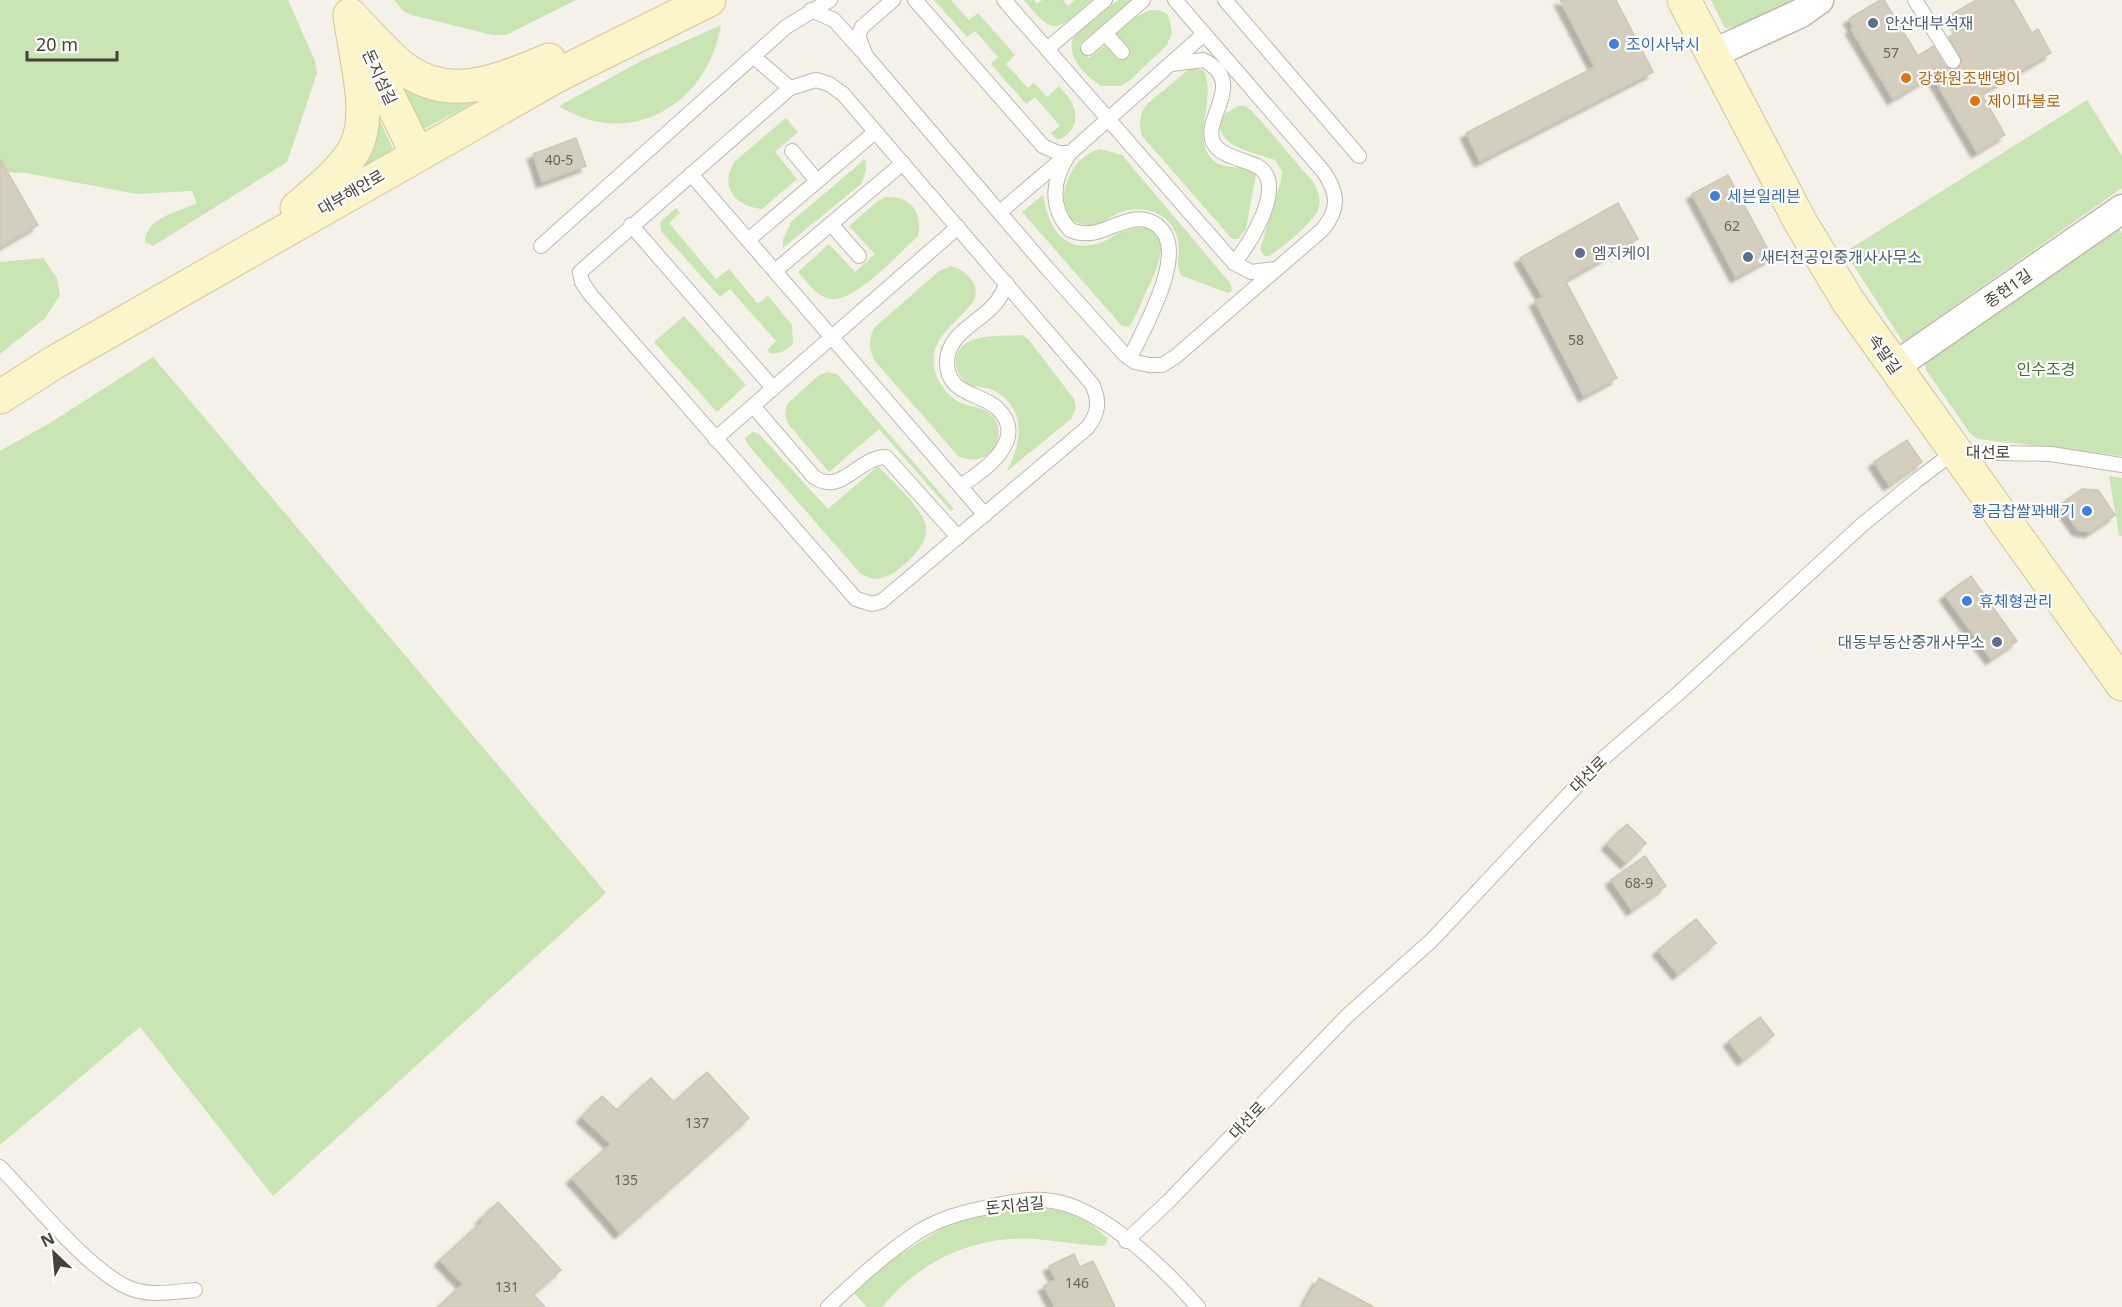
<svg xmlns="http://www.w3.org/2000/svg" width="2122" height="1307" viewBox="0 0 2122 1307" font-family="'Noto Sans','Noto Sans KR',sans-serif">
	<style>
		.green { fill: #c9e5b3 }
		.building { fill: #d4cebe; stroke: #cfc7b2; stroke-width: 1.5; filter: url(#shadow) }
		.lines { fill: none; stroke-linecap: round; stroke-linejoin: round }
		.lane-casing { stroke: #bebaab; stroke-width: 16 }
		.street-casing { stroke: #bebaab; stroke-width: 31 }
		.secondary-casing { stroke: #d1c89a; stroke-width: 35 }
		.lane { stroke: #fff; stroke-width: 14 }
		.street { stroke: #fff; stroke-width: 28 }
		.secondary { stroke: #fcf5c9; stroke-width: 33 }
		.service-dot { fill: #5c6f8a; stroke: #fff; stroke-width: 2 }
		.shop-dot { fill: #3f7fe0; stroke: #fff; stroke-width: 2 }
		.food-dot { fill: #e8710a; stroke: #fff; stroke-width: 2 }
		.labels { text-anchor: middle; stroke-width: 4.5; stroke-linejoin: round; paint-order: stroke }
		.number-label { font-size: 14px; fill: #6a6559 }
		.service-label { font-size: 16px; fill: #4e5e75; stroke: #fff; text-anchor: start }
		.shop-label { font-size: 16px; fill: #366cbe; stroke: #fff; text-anchor: start }
		.street-label { font-size: 16px; fill: #464237; stroke: #fff }
		.food-label { font-size: 16px; fill: #c56008; stroke: #fff; text-anchor: start }
		.park-label { font-size: 16px; fill: #40752d; stroke: #fff }
	</style>
	<defs>
		<filter id="shadow"><feDropShadow dx="-5.5" dy="5.5" stdDeviation="1.5" flood-color="#0004"/></filter>
	</defs>
	<rect width="100%" height="100%" fill="#f3f1e8"/>
	<g class="green">
		<path d="M0 0H288L315 61 317 73 287 162 153 246 145 242C145 218 178 212 197 203L192 191 137 194 26 173 0 172Z"/>
		<polygon points="394,0 576,0 506,35 492,35 412,15 403,11"/>
		<path d="M934 0H951L969 20 978 13 1015 55 1006 64 1028 88 1034 83 1047 97 1059 86C1076 104 1085 123 1061 139H1056L1051 133 1060 126 1035 97 1026 104 991 64 998 57 975 31 967 37Z"/>
		<path d="M1024 0H1034L1037 4 1042 0H1063L1068 6 1075 0H1092C1057 29 1056 40 1024 0Z"/>
		<path d="M1118 0H1134L1079 45 1089 58 1105 45 1120 59 1129 51 1116 34C1131 22 1149 0 1168 15L1172 32 1167 45 1129 81 1120 86H1102C1086 77 1064 55 1074 36Z"/>
		<polygon points="1711,0 1797,0 1751,26 1725,28"/>
		<path d="M721 25C708 104 630 151 559 106L641 61Z"/>
		<path d="M1194 68 1204 71C1217 100 1190 138 1213 160 1226 172 1244 163 1256 174L1246 229 1238 239H1232L1142 136C1139 125 1139 115 1146 105L1188 70Z"/>
		<path d="M397 80C431 108 448 104 489 95L422 130Z"/>
		<polygon points="2087,100 2122,156 2122,188 1903,342 1845,252"/>
		<polygon points="373,106 393,149 336,183"/>
		<path d="M1238 106H1245L1253 112 1314 183C1318 191 1322 200 1318 210 1314 221 1280 250 1269 256H1264L1260 249 1281 181 1282 171 1275 160C1253 152 1209 146 1223 115Z"/>
		<path d="M786 118 798 132 775 152 797 179 762 209C736 206 719 188 734 162Z"/>
		<path d="M1100 149 1122 155 1230 283 1232 291 1228 293 1182 276C1174 266 1181 252 1178 240 1172 213 1143 203 1119 213 1109 217 1101 224 1090 227L1072 221 1063 204C1064 180 1075 156 1100 149Z"/>
		<polygon points="865,159 866,169 862,183 783,248 783,239 792,221"/>
		<path d="M1043 195C1048 226 1063 255 1100 243 1111 239 1122 229 1134 228 1181 224 1155 273 1145 294 1140 305 1136 317 1129 327L1122 326 1022 212Z"/>
		<path d="M886 197C911 196 923 212 918 236 900 252 854 304 829 299 816 296 807 281 798 272L829 244 855 272 875 254 849 226 878 201Z"/>
		<path d="M676 208 680 213 669 223 716 279 729 269 758 304 768 296 792 325 793 343C786 351 781 354 770 353L767 350 776 341 730 289 720 297 661 231 660 222Z"/>
		<polygon points="2119,227 2122,234 2122,456 1978,439 1970,433 1926,370 1925,363 1931,355"/>
		<polygon points="43,258 57,278 60,295 45,318 0,354 0,262"/>
		<path d="M951 266C965 269 984 287 972 303 956 325 927 338 935 371 938 384 951 400 964 404 971 407 980 407 986 411 1004 420 1002 447 986 456 977 461 968 460 959 457L874 360C869 348 868 340 874 328L939 271Z"/>
		<polygon points="684,316 746,385 717,412 654,342"/>
		<path d="M1022 335 1028 339 1074 399 1076 408 1071 419 1006 472C1021 447 1028 409 996 392 989 387 977 387 968 385 961 378 955 371 956 360 959 331 1002 337 1022 335Z"/>
		<polygon points="153,357 606,893 273,1196 140,1027 0,1145 0,451 50,423"/>
		<polygon points="827,372 837,374 954,509 951,511 879,429 829,472 788,424 785,414 787,404 818,376"/>
		<path d="M752 432 759 434 828 509 878 466C891 481 922 507 926 526 930 545 898 575 881 578 873 580 867 577 860 573L748 445 745 438Z"/>
		<polygon points="2109,476 2122,478 2122,536 2119,535"/>
		<path d="M1021 1206C1054 1207 1085 1214 1108 1239L1104 1246C1081 1245 1058 1241 1035 1239 974 1235 921 1260 882 1307H867L853 1292 886 1263 952 1222Z"/>
	</g>
	<g class="building">
		<polygon points="1560,0 1616,0 1653,72 1480,161 1466,133 1595,67"/>
		<polygon points="1880,0 1884,0 1918,56 1933,46 1945,66 1953,70 1958,68 1962,61 1949,37 1961,30 1952,14 1976,0 2013,0 2032,33 2038,29 2051,53 1981,93 2005,135 1977,152 1932,75 1893,99 1851,29 1854,27 1849,19"/>
		<polygon points="576,138 586,166 542,182 533,154"/>
		<polygon points="0,159 38,225 0,247"/>
		<polygon points="1728,175 1772,257 1736,277 1692,194"/>
		<polygon points="1618,203 1638,239 1565,280 1617,378 1584,396 1535,301 1543,297 1520,258"/>
		<polygon points="1907,440 1922,462 1889,485 1874,462"/>
		<polygon points="2082,489 2098,490 2115,515 2090,532 2078,530 2060,505"/>
		<polygon points="1971,576 2017,641 1991,659 1945,595"/>
		<polygon points="1627,824 1646,843 1626,863 1607,844"/>
		<polygon points="1645,856 1666,886 1632,910 1611,880"/>
		<polygon points="1696,919 1716,943 1678,974 1658,950"/>
		<polygon points="1760,1017 1774,1035 1743,1060 1729,1041"/>
		<polygon points="707,1072 749,1118 620,1233 572,1178 611,1144 582,1117 602,1096 617,1110 651,1078 674,1102"/>
		<polygon points="498,1202 561,1270 533,1294 545,1307 438,1307 463,1284 440,1260 483,1221 481,1219"/>
		<polygon points="1074,1254 1080,1267 1093,1261 1115,1307 1055,1307 1044,1286 1056,1280 1049,1266"/>
		<polygon points="1319,1278 1374,1307 1303,1307"/>
	</g>
	<g class="lines">
		<defs>
			<g id="lane">
				<path d="M893 0 862 27 858 36 866 56 1046 267 1125 355 1135 362 1149 365H1162L1175 357 1323 229C1340 208 1338 192 1323 171L1175 0"/>
				<polyline points="915,0 1043,146 1058,153 1070,153 1204,34"/>
				<polyline points="1004,0 1234,263 1251,272 1275,269"/>
				<polyline points="1225,0 1359,156"/>
				<polyline points="1915,0 1953,61"/>
				<polyline points="811,10 834,20 861,50"/>
				<polyline points="1105,33 1122,52"/>
				<polyline points="1088,48 1143,0"/>
				<polyline points="1047,49 1105,0"/>
				<polyline points="754,57 790,88"/>
				<path d="M1172 64 1203 60C1248 81 1202 118 1213 142 1220 157 1244 159 1257 166 1289 183 1249 245 1234 263"/>
				<path d="M816 80 829 84 843 94 1092 384C1100 401 1099 413 1087 428L882 601 872 604 856 599 590 294 582 282 580 272 790 88Z"/>
				<polyline points="792,151 817,181"/>
				<path d="M1070 153C1052 178 1049 207 1070 230 1095 240 1108 225 1132 220 1141 218 1151 220 1158 226 1190 251 1143 329 1130 358"/>
				<polyline points="691,174 985,515"/>
				<polyline points="1000,212 1061,160"/>
				<polyline points="831,224 859,256"/>
				<polyline points="631,225 773,388"/>
				<polyline points="748,240 875,132"/>
				<polyline points="541,246 786,27 830,0"/>
				<polyline points="775,271 903,163"/>
				<path d="M753 406 814 477C842 496 858 457 886 457L958 537"/>
				<polyline points="715,439 958,227"/>
				<path d="M960 486C984 471 1030 439 997 408 979 392 947 395 947 362 948 334 975 325 992 307 999 301 1003 292 1007 284"/>
				<path d="M0 1167C32 1200 88 1269 127 1287 148 1297 173 1292 195 1290"/>
				<polyline points="1126,1241 1168,1202 1347,1016 1432,940 1600,761 1680,692 1863,524 1917,480 1954,452 2051,454 2122,465"/>
				<path d="M828 1307C855 1282 881 1257 912 1236 933 1221 958 1213 984 1208 1005 1203 1030 1197 1052 1201 1103 1208 1165 1269 1198 1307"/>
			</g>
			<g id="street">
				<polyline points="1712,54 1801,13 1819,0"/>
				<polyline points="1894,367 2122,209"/>
			</g>
			<g id="secondary">
				<polyline points="1684,0 1801,223 1848,301 2122,684"/>
				<path d="M350 15C367 32 383 52 402 67 450 104 500 80 549 60"/>
				<polyline points="365,48 417,154"/>
				<path d="M297 208C316 192 340 173 353 152 375 118 354 54 350 15"/>
				<polyline points="0,397 55,362 558,75 709,0"/>
			</g>
		</defs>
		<use href="#lane" class="lane-casing"/>
		<use href="#street" class="street-casing"/>
		<use href="#secondary" class="secondary-casing"/>
		<use href="#lane" class="lane"/>
		<use href="#street" class="street"/>
		<use href="#secondary" class="secondary"/>
	</g>
	<g class="service-dot">
		<circle cx="1873" cy="23" r="6"/>
		<circle cx="1580" cy="253" r="6"/>
		<circle cx="1748" cy="257" r="6"/>
		<circle cx="1997" cy="642" r="6"/>
	</g>
	<g class="shop-dot">
		<circle cx="1614" cy="44" r="6"/>
		<circle cx="1715" cy="196" r="6"/>
		<circle cx="2087" cy="511" r="6"/>
		<circle cx="1967" cy="601" r="6"/>
	</g>
	<g class="food-dot">
		<circle cx="1906" cy="78" r="6"/>
		<circle cx="1975" cy="101" r="6"/>
	</g>
	<g class="labels">
		<g class="number-label">
			<text x="1891" y="58">57</text>
			<text x="559" y="165">40-5</text>
			<text x="1732" y="231">62</text>
			<text x="1576" y="345">58</text>
			<text x="1639" y="888">68-9</text>
			<text x="697" y="1128">137</text>
			<text x="626" y="1185">135</text>
			<text x="1077" y="1288">146</text>
			<text x="507" y="1292">131</text>
		</g>
		<g class="service-label">
			<text x="1885" y="29">안산대부석재</text>
			<text x="1592" y="259">엠지케이</text>
			<text x="1760" y="263">새터전공인중개사사무소</text>
			<text x="1985" y="648" text-anchor="end">대동부동산중개사무소</text>
		</g>
		<g class="shop-label">
			<text x="1626" y="50">조이사낚시</text>
			<text x="1727" y="202">세븐일레븐</text>
			<text x="2075" y="517" text-anchor="end">황금찹쌀꽈배기</text>
			<text x="1979" y="607">휴체형관리</text>
		</g>
		<g class="street-label">
			<text transform="translate(380 77) rotate(65)" y="6">돈지섬길</text>
			<text transform="translate(351 192) rotate(-30)" y="6">대부해안로</text>
			<text transform="translate(2008 288) rotate(-35)" y="6">종현1길</text>
			<text transform="translate(1885 354) rotate(55)" y="6">속말길</text>
			<text x="1988" y="458">대선로</text>
			<text transform="translate(1588 774) rotate(-45)" y="6">대선로</text>
			<text transform="translate(1247 1120) rotate(-47)" y="6">대선로</text>
			<text transform="translate(1015 1205) rotate(-6)" y="6">돈지섬길</text>
		</g>
		<g class="food-label">
			<text x="1918" y="84">강화원조밴댕이</text>
			<text x="1987" y="107">제이파블로</text>
		</g>
		<g class="park-label">
			<text x="2046" y="375">인수조경</text>
		</g>
	</g>
	<g transform="translate(54 1253) rotate(334)" stroke="#ffffff" stroke-width="4.5" paint-order="stroke">
	<path d="M0-4.5L10 22L0 15L-10 22Z" fill="#464237"/>
	<text y="-9" font-size="16" font-weight="bold" text-anchor="middle" fill="#464237">N</text>
	</g>
	<path d="M27 51v9h90v-9" fill="none" stroke="#464237" stroke-width="3"/>
	<text x="36" y="51" font-size="18" fill="#464237" stroke="#ffffff" stroke-width="4.5" paint-order="stroke">20 m</text>
</svg>
